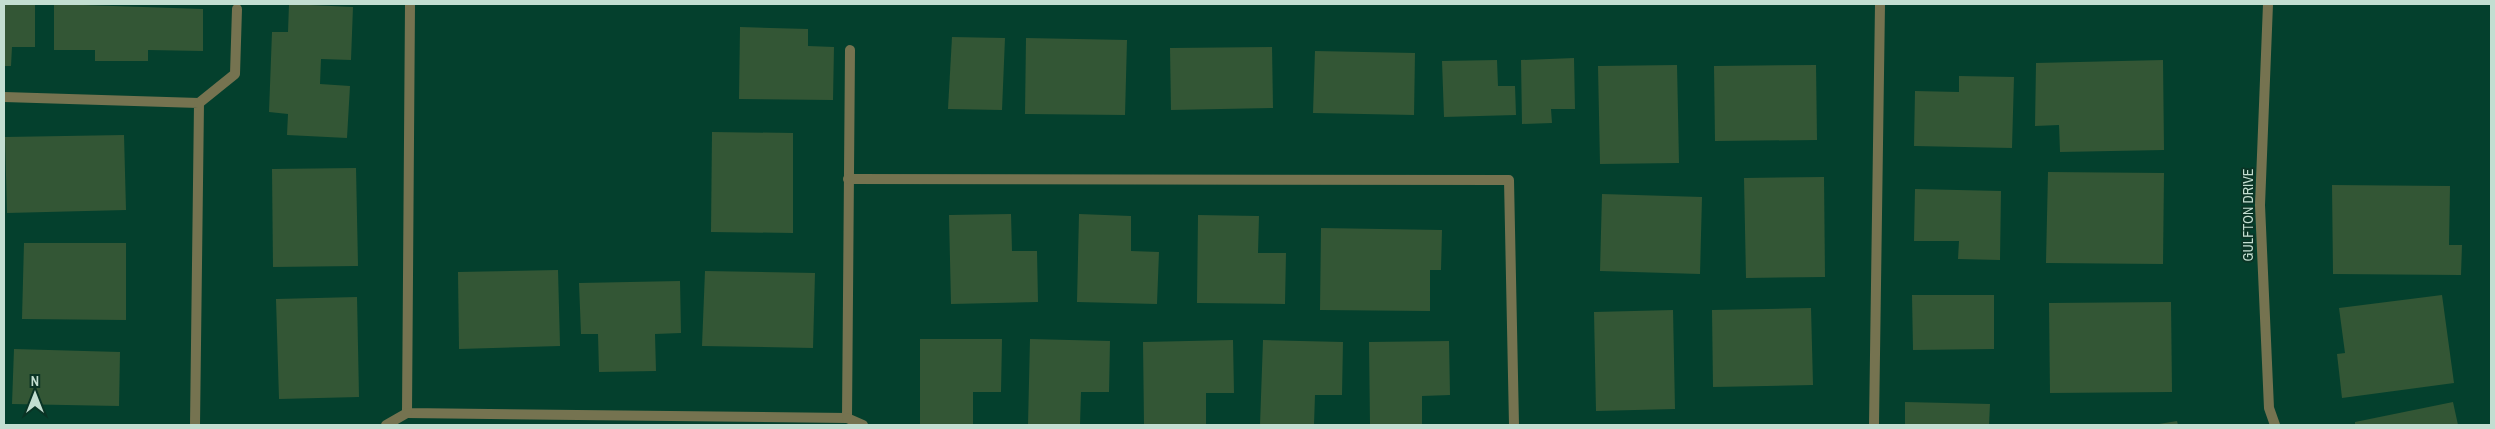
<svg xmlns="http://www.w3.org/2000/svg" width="2495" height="429" viewBox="0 0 2495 429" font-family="'Archivo Narrow',sans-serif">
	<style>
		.building { fill: #335635 }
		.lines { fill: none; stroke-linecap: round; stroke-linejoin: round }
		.minor { stroke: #757350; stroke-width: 10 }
		.labels { text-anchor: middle; stroke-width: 4; stroke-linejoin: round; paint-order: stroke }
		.street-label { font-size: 14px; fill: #c3ded1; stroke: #0a3425 }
	</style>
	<rect width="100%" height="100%" fill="#04402d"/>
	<g class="building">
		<polygon points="4,4 35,4 35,47 12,47 11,66 4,66"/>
		<polygon points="54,4 203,9 203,51 148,50 148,61 95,61 95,50 54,50"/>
		<polygon points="289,4 353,7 351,60 321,59 320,84 350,86 347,138 287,135 288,114 269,112 272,32 288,32"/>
		<polygon points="740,27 808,29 808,46 834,47 833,100 739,99"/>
		<polygon points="952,37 1005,38 1002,110 948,109"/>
		<polygon points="1026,38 1127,40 1125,115 1025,114"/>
		<polygon points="1272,47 1273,108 1171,110 1170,48"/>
		<polygon points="1315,51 1415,53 1414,115 1313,113"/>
		<polygon points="1574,58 1575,109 1551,109 1552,123 1522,124 1521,60"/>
		<polygon points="1497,60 1498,86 1515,86 1516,115 1444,117 1442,61"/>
		<polygon points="2163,60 2164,150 2060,152 2059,125 2035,126 2036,63"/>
		<polygon points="1677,65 1679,163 1600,164 1598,66"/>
		<polygon points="1816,65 1817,140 1715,141 1714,66"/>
		<polygon points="1959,76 2014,77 2012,148 1914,146 1915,91 1959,92"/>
		<polygon points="712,132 793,133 793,233 711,232"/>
		<polygon points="124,135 126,210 7,213 5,137"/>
		<polygon points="356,168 358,266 273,267 272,169"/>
		<polygon points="2048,172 2164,173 2163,264 2046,263"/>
		<polygon points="1824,177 1825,277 1746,278 1744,178"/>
		<polygon points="2332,185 2450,186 2449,245 2462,245 2461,275 2333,274"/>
		<polygon points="1915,189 2001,191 2000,260 1958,259 1959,241 1914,241"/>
		<polygon points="1602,194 1702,197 1700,274 1600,271"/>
		<polygon points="1011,214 1012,251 1037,251 1038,302 951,304 949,215"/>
		<polygon points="1079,214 1131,216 1131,251 1159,252 1157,304 1077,302"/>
		<polygon points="1198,215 1259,216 1258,253 1286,253 1285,304 1197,303"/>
		<polygon points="1321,228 1442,230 1441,270 1430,270 1430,311 1320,310"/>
		<polygon points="24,243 126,243 126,320 22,319"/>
		<polygon points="558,270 560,346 459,349 458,272"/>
		<polygon points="705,271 815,273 813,348 702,346"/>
		<polygon points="680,281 681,333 655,334 656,371 599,372 598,334 581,334 579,283"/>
		<polygon points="1912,295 1994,295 1994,349 1913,350"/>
		<polygon points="2442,295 2454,383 2342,398 2337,354 2345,353 2339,308"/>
		<polygon points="357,297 359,397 279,399 276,299"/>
		<polygon points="2171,302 2172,392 2050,393 2049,303"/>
		<polygon points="1811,308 1813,385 1713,387 1712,310"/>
		<polygon points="1673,310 1675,409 1596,411 1594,312"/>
		<polygon points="920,339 1002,339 1001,392 973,392 973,425 920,425"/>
		<polygon points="1030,339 1110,341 1109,392 1081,392 1080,425 1028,425"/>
		<polygon points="1233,340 1234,393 1206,393 1206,425 1144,425 1143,342"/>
		<polygon points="1263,340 1343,342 1342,395 1315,395 1314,425 1260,425"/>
		<polygon points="1449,341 1450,395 1422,396 1422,425 1370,425 1369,342"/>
		<polygon points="14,349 120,352 119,406 12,404"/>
		<polygon points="1905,402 1990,404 1989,425 1905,425"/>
		<polygon points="2453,402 2458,425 2355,425 2355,422"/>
		<polygon points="2177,421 2178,425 2159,425 2159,424"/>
	</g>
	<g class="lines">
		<g class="minor">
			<polyline points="410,4 407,413 847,418 850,50"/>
			<polyline points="2268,4 2260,205 2269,408 2275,425"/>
			<polyline points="4,97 199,103 195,425"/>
			<polyline points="199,103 235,74 237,9"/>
			<polyline points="848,179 1509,180 1514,425"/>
			<polyline points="847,418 863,425"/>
			<polyline points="386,425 407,413"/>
			<polyline points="1874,425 1880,4"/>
		</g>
	</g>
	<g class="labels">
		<g class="street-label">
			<text transform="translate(2248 215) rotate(-90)" y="5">GULFTON DRIVE</text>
		</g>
	</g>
	<rect width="2495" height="429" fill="none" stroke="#c3ded1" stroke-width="10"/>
	<g transform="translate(35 394)" stroke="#0a3425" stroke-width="4" paint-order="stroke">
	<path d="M0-4L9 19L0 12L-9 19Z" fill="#c3ded1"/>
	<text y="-8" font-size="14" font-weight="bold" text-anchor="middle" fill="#c3ded1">N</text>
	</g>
</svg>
